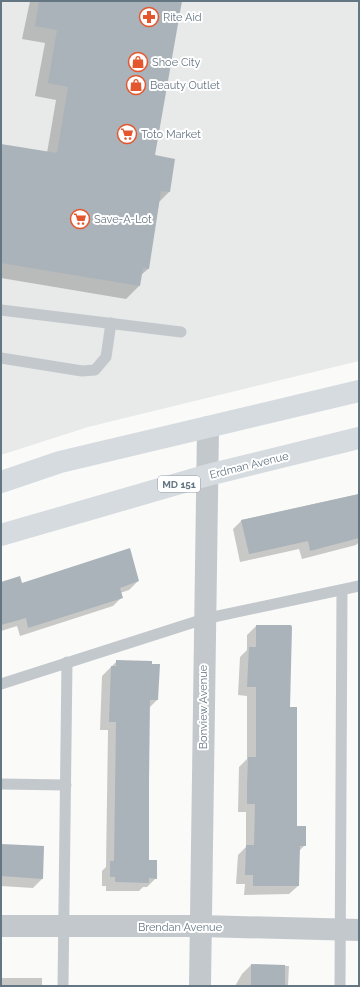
<svg xmlns="http://www.w3.org/2000/svg" width="360" height="987" viewBox="0 0 360 987" font-family="Raleway,sans-serif">
	<style>
		.built { fill: #e8e9e9 }
		.shadow { fill: #0003 }
		.building { fill: #aab3b9 }
		.lines { fill: none; stroke-linecap: round; stroke-linejoin: round }
		.service { stroke: #c3c8cc; stroke-width: 11 }
		.minor { stroke: #c3c8cc; stroke-width: 22 }
		.primary { stroke: #d6dbdf; stroke-width: 22 }
		.labels { text-anchor: middle; stroke-width: 4; stroke-linejoin: round; paint-order: stroke }
		.shield { fill: #fff; stroke: #939fa8; stroke-width: 1 }
		.shield-label { font-size: 10px; font-weight: bold; fill: #657683 }
		.poi-label { font-size: 11px; fill: #657683; stroke: #fff; text-anchor: start }
		.street-label { font-size: 11px; fill: #657683; stroke: #fff }
	</style>
	<rect width="100%" height="100%" fill="#fafaf8"/>
	<polygon class="built" points="1,1 359,1 359,361 88,427 1,455"/>
	<g class="shadow">
		<polygon points="30,1 181,1 153,156 169,192 159,202 148,269 140,276 139,286 126,299 1,278 1,145 47,153 56,100 35,96 45,43 22,39"/>
		<polygon points="359,494 359,542 356,545 302,559 299,549 240,562 233,529 242,520"/>
		<polygon points="138,581 129,590 120,593 122,597 113,606 20,636 17,626 1,631 1,590"/>
		<polygon points="256,626 289,708 296,827 305,845 298,852 298,886 289,894 244,895 245,884 236,884 238,855 246,847 246,812 238,812 239,767 247,759 247,696 238,695 240,657 247,650 247,635"/>
		<polygon points="117,661 157,700 149,708 148,861 156,878 147,887 143,887 139,891 106,891 106,886 102,886 102,871 106,867 108,730 100,730 102,676"/>
		<polygon points="1,845 42,879 33,888 1,886"/>
		<polygon points="251,965 289,966 288,986 235,986 242,974"/>
		<rect x="1" y="978" width="41" height="8"/>
		<polygon points="113,985 147,985 147,986 112,986"/>
	</g>
	<g class="building">
		<polygon points="39,1 182,1 155,155 175,159 170,192 161,191 149,269 143,268 140,286 1,263 1,144 57,153 68,87 48,83 57,30 35,26"/>
		<polygon points="359,494 359,538 310,551 308,541 249,554 241,520"/>
		<polygon points="130,548 139,581 120,588 123,598 28,628 26,618 1,625 1,582 20,576 22,583"/>
		<polygon points="256,625 291,625 292,627 290,707 297,707 297,826 306,826 306,846 300,846 299,886 253,886 253,875 245,875 246,845 254,845 255,804 247,804 247,785 248,757 256,757 256,687 247,687 249,647 256,647"/>
		<polygon points="116,660 152,661 152,664 160,664 158,700 150,700 149,782 149,860 157,860 157,879 149,878 149,883 115,882 115,877 110,877 110,861 114,861 116,722 109,722 111,666 116,666"/>
		<polygon points="1,844 44,846 43,879 1,876"/>
		<polygon points="251,964 285,965 285,986 251,985"/>
	</g>
	<g class="lines">
		<g class="service">
			<polyline points="1,310 181,332"/>
			<polyline points="1,358 82,371 95,370 106,357 111,323"/>
			<polyline points="1,684 204,619 359,586"/>
			<polyline points="1,784 66,785"/>
			<polyline points="63,986 67,662"/>
			<polyline points="340,986 342,590"/>
		</g>
		<g class="minor">
			<polyline points="1,926 201,926 359,930"/>
			<polyline points="200,986 208,427"/>
		</g>
		<g class="primary">
			<polyline points="1,482 60,462 359,391"/>
			<polyline points="1,535 208,475 359,438"/>
		</g>
	</g>
	<defs>
		<symbol id="pharmacy-ring" viewBox="-11 -11 22 22"><circle r="9.5" fill="#fff" stroke="#e4572e" stroke-width="1.5"/><path d="M-2-6h4v4h4v4h-4v4h-4v-4h-4v-4h4Z" fill="#e4572e"/></symbol>
		<symbol id="shop-ring" viewBox="-11 -11 22 22"><circle r="9.5" fill="#fff" stroke="#e4572e" stroke-width="1.5"/><path d="M-5-2.5h2.3a2.7 3.5 0 0 1 5.4 0H5L5.5 6h-11ZM-1.5-2.5h3a1.5 2.3 0 0 0-3 0Z" fill="#e4572e"/></symbol>
		<symbol id="supermarket-ring" viewBox="-11 -11 22 22"><circle r="9.5" fill="#fff" stroke="#e4572e" stroke-width="1.5"/><path d="M-6-5.5h2.5l.6 2H6L4.5 2H-2.5L-4.4-4H-6ZM-1.5 3.2a1.3 1.3 0 1 0 .1 0ZM3 3.2a1.3 1.3 0 1 0 .1 0Z" fill="#e4572e"/></symbol>
	</defs>
	<g fill-rule="evenodd">
		<use href="#pharmacy-ring" x="138" y="6" width="22" height="22"/>
		<use href="#shop-ring" x="127" y="51" width="22" height="22"/>
		<use href="#shop-ring" x="125" y="74" width="22" height="22"/>
		<use href="#supermarket-ring" x="116" y="123" width="22" height="22"/>
		<use href="#supermarket-ring" x="69" y="208" width="22" height="22"/>
	</g>
	<g class="labels">
		<rect class="shield" x="158" y="476" width="42" height="16" rx="3"/>
		<g class="shield-label">
			<text x="179" y="488">MD 151</text>
		</g>
		<g class="poi-label">
			<text x="163" y="21">Rite Aid</text>
			<text x="152" y="66">Shoe City</text>
			<text x="150" y="89">Beauty Outlet</text>
			<text x="141" y="138">Toto Market</text>
			<text x="94" y="223">Save-A-Lot</text>
		</g>
		<g class="street-label">
			<text transform="translate(249 465) rotate(-14)" y="4">Erdman Avenue</text>
			<text transform="translate(203 707) rotate(-90)" y="4">Bonview Avenue</text>
			<text x="180" y="931">Brendan Avenue</text>
		</g>
	</g>
	<rect width="360" height="987" fill="none" stroke="#657683" stroke-width="4"/>
</svg>
